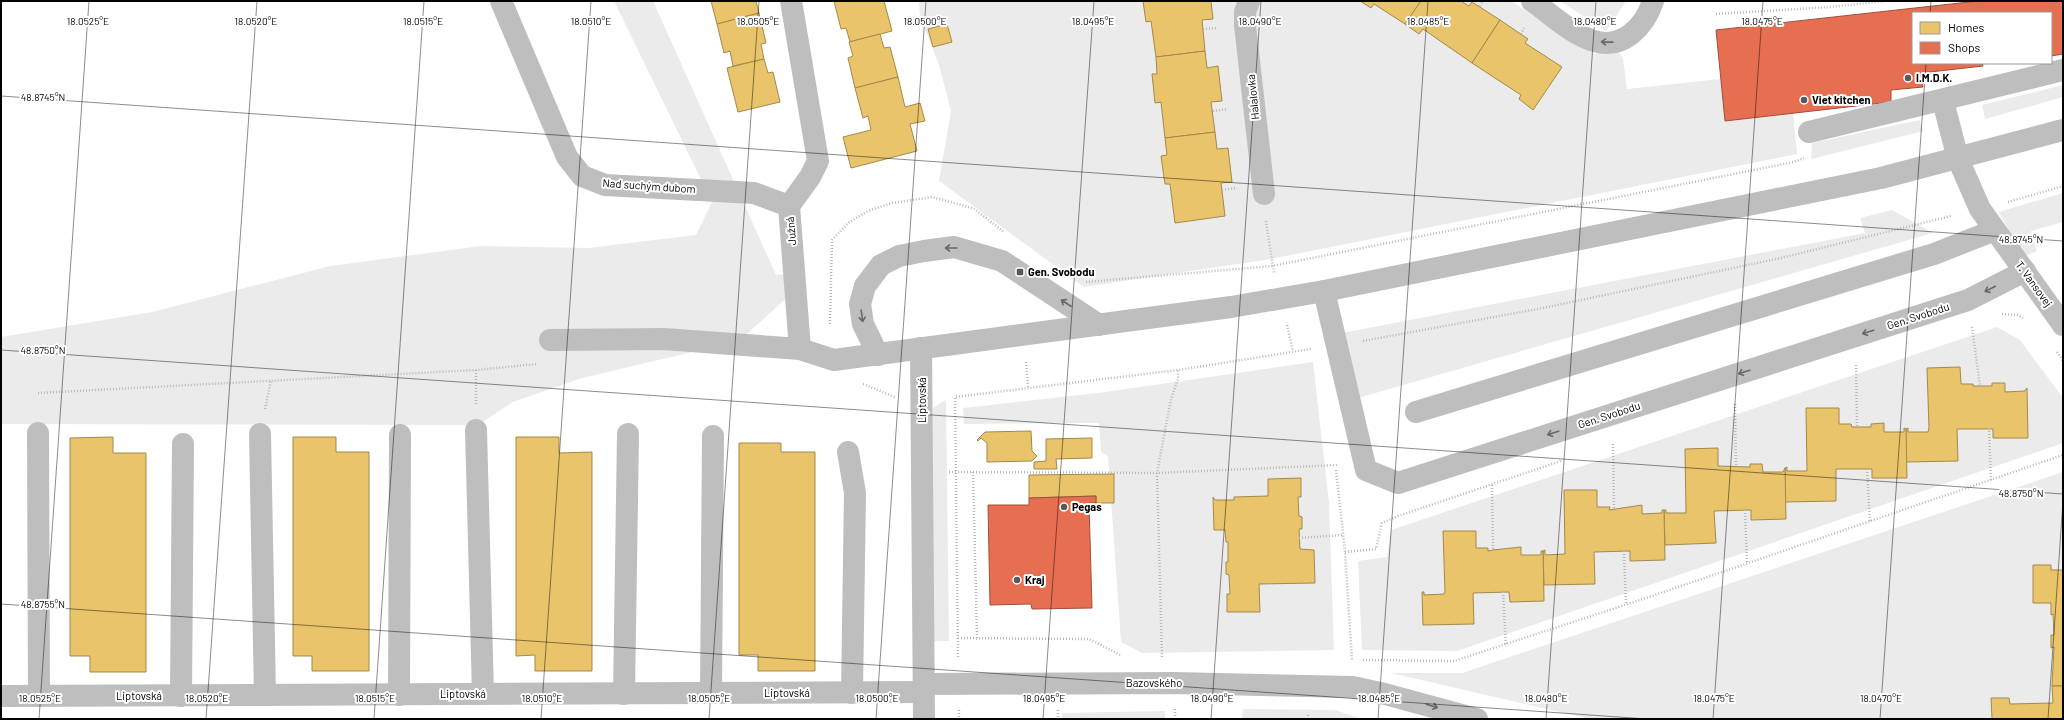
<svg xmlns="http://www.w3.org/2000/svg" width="2064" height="720" viewBox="0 0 2064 720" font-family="Barlow,sans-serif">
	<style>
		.green { fill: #ebebeb }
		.homes { fill: #e9c46a; stroke: #a3894a }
		.shops { fill: #e76f51; stroke: #a24e39 }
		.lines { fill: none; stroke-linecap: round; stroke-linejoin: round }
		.path { stroke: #b9b9b9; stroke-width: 2.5; stroke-dasharray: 1 2; stroke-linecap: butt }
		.minor { stroke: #bebebe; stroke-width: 22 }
		.oneway { stroke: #686868 }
		.ticks { fill: none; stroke: #000; stroke-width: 1; stroke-opacity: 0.45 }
		.poi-dot { fill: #595959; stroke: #fff; stroke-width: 1.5 }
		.labels { text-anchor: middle; stroke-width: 4; stroke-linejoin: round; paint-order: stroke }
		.poi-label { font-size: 11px; font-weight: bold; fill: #000; stroke: #fff; text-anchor: start }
		.street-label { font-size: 11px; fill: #000; stroke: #fff }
		.ticks-label { font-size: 10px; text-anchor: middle; fill: #000; stroke: #fff; stroke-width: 4; stroke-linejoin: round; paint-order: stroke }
	</style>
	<rect width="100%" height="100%" fill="#fff"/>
	<g class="green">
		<polygon points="614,1 653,1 776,275 792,273 801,285 739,341 582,378 513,402 478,425 1,424 1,337 152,312 330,266 481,246 588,248 696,235 712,202"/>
		<polygon points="919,1 1511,1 1595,54 1618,51 1623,59 1627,89 1721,79 1793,113 1797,154 1271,259 1084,287 939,181 951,111 939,65 920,16"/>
		<polygon points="1560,1 1624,1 1625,3 1606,31"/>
		<polygon points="2063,85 2063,97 1985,119 1982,105"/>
		<polygon points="1920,120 1923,131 1811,159 1812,143"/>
		<polygon points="2063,193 2063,222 2031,231 2037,251 2023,257 1999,212"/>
		<polygon points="1892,210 1933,233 1358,398 1342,333 1865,233 1860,218"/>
		<polygon points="1997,327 2020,340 2063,398 2063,443 1457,651 1362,650 1358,561 1387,557 1391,530"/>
		<polygon points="1313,362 1329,503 1334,650 1142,653 1121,642 1108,456 1101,452 1099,423 964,424 963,408 1098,393"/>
		<polygon points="946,400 949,641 932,641 931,417 934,407"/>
		<polygon points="2063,472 2063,719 1590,719 1391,673 1462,673"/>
		<polygon points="1243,709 1335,710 1362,719 1242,719"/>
		<polygon points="1165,711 1165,719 1062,719 1062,713"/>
	</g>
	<g class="homes">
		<polygon points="711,1 756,1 759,13 717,24"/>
		<polygon points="834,1 884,1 892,31 850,42 846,28 841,29"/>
		<polygon points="1143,1 1211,1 1213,19 1202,20 1205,51 1156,57 1151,21 1146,22"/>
		<polygon points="1360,1 1421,1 1405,24 1374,4 1371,8"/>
		<polygon points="1421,1 1461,1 1469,6 1472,2 1500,20 1472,63 1423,29 1419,34 1405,24"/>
		<polygon points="759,13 766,43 761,44 764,59 733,66 730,51 724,53 717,24"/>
		<polygon points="1500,20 1528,39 1525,43 1562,67 1533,110 1519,99 1521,95 1472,63"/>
		<polygon points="947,24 952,42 933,47 928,29"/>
		<polygon points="880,34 884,48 890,47 898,77 855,88 848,58 853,56 849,42"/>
		<polygon points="1205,51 1207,68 1218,66 1222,101 1211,102 1215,132 1165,138 1161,102 1155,103 1152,74 1157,74 1156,57"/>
		<polygon points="764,59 768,73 773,72 780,102 738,112 727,68"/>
		<polygon points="898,77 905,107 920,103 925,121 910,124 917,151 851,168 843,137 871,130 868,116 863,118 855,88"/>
		<polygon points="1215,132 1217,149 1228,148 1232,182 1221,183 1225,216 1175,223 1170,184 1165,184 1161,156 1167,155 1165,138"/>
		<polygon points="1960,367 1961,384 1973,384 1973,386 1992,386 1992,383 2005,383 2005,392 2025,391 2027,388 2028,438 1993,438 1993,429 1957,429 1958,461 1906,462 1906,429 1908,428 1908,432 1928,432 1929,428 1927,368"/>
		<polygon points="1806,408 1839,408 1839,424 1851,424 1852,427 1871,427 1871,424 1884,423 1884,432 1904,432 1904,428 1906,429 1907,478 1872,478 1872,469 1836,469 1836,501 1785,502 1785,468 1787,467 1787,471 1807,471"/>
		<polygon points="1031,431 1032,451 1037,456 1032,461 987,462 987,443 981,438 978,441 977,440 985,432"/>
		<polygon points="113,437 113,453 146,453 146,672 90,672 90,656 70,656 70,438"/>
		<polygon points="293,437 336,437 336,452 369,452 369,671 312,671 312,656 293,656"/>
		<polygon points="516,437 559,437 559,453 592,452 592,671 535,671 535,655 516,656"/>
		<polygon points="1092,438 1092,458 1056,459 1057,469 1034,469 1034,462 1046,461 1046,439"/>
		<polygon points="739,443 781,443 781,452 815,452 815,671 758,671 758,655 739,655"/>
		<polygon points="1718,448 1718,466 1750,467 1750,464 1762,464 1763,472 1783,472 1785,468 1786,519 1751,520 1751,510 1714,511 1716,543 1665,545 1664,510 1666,510 1666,513 1686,513 1685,449"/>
		<polygon points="1114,474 1114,503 1096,503 1096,496 1029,498 1029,475"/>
		<polygon points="1301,478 1301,497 1298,497 1299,516 1302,517 1302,529 1299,529 1300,549 1314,550 1315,583 1259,584 1260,612 1227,612 1227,594 1230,594 1229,575 1226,574 1226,562 1228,562 1228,542 1226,542 1225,530 1214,530 1213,497 1215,500 1234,500 1234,497 1268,496 1268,479"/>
		<polygon points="1564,490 1597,490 1597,507 1610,507 1609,510 1642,505 1642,514 1662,513 1662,510 1664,510 1665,560 1630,561 1630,551 1594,552 1595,584 1544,585 1543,551 1545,550 1545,555 1565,554"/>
		<polygon points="1443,531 1476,531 1476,548 1488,548 1488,551 1493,550 1521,547 1521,555 1541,555 1541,551 1543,551 1544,601 1510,602 1509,592 1473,593 1474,624 1423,625 1422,592 1424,592 1424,595 1444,594 1445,592"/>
		<polygon points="2033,565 2051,565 2051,570 2063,570 2063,686 2052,686 2054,647 2051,648 2051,635 2054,635 2053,614 2051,615 2051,603 2033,603"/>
		<polygon points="2052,686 2063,686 2063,719 1992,719 1991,698 2009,698 2010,704 2053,703"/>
	</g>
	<g class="shops">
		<polygon points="1978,1 2063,1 2063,54 2051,56 2051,13 1913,13 1913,63 1990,63 1982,64 1983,66 1921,73 1923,87 1891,90 1891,102 1725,121 1716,30"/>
		<polygon points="1096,496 1096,503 1089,503 1092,608 1032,609 1031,604 990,605 988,505 1029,505 1029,498"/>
	</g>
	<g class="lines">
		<g class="path">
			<polyline points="1480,6 1483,1"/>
			<polyline points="1716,14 1830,7 1885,1"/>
			<polyline points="1203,29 1218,28"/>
			<polyline points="1521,34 1524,28"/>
			<polyline points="1213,111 1228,109"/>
			<polyline points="1222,190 1237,188"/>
			<polyline points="2008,202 2063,186"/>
			<polyline points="1266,221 1274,273"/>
			<polyline points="1086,282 1272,266 1794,162 1804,158"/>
			<polyline points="2002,314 2017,315 2023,318"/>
			<polyline points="830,324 832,240 848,223 868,211 892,203 932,197 973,208 1004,232"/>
			<polyline points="1287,325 1293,351"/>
			<polyline points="1972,327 1980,386"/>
			<polyline points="1363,341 1543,308 1781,258 1951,216"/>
			<polyline points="2057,352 2063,361"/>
			<polyline points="1026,362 1028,387"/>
			<polyline points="1856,365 1857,427"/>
			<polyline points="476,370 476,404"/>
			<polyline points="863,384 895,397"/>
			<polyline points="38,393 476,370 537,364"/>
			<polyline points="1735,404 1736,467"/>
			<polyline points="265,409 271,380"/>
			<polyline points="1989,428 1991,481"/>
			<polyline points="1613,444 1614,510"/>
			<polyline points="1867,469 1870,522"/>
			<polyline points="1336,470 1345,552 1352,660"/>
			<polyline points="949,472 1157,473 1338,465"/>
			<polyline points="973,472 977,638"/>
			<polyline points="1492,485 1493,550"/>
			<polyline points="1745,510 1747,564"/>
			<polyline points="1299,538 1343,535"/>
			<polyline points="1624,551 1626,605"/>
			<polyline points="1345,552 1376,549 1382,523 1398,516 1561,461"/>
			<polyline points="1503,592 1506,646"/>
			<polyline points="958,638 1089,639 1120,655"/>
			<polyline points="958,657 955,397 1178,370 1311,349"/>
			<polyline points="1162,657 1157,473 1171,399 1178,379 1178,370"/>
			<polyline points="1363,660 1454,661 1649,597 2063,455"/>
			<polyline points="959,710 959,719"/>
			<polyline points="1058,710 1058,719"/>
			<polyline points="1175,719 1175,709"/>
			<polyline points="1308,719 1308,713"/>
		</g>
		<g class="minor">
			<polyline points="501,1 567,157 582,176 605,185 754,193 789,206"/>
			<polyline points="791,1 818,161 810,177 789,206 800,349"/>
			<polyline points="1249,1 1245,12 1245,25 1264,194"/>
			<path d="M1532 1C1551 14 1571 34 1594 41 1623 50 1645 26 1653 1"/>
			<polyline points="1943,101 1958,159 1980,209 2063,325"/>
			<polyline points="1809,132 2063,70"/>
			<polyline points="1324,291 1366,470 1398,483 1968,300 2025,271"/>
			<polyline points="550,340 664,339 800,349 834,360 1231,307 1324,291 1881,178 2063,130"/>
			<polyline points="921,348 924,719"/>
			<polyline points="878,355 863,324 860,304 865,286 881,265 899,256 924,251 954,247 1002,261 1099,325"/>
			<polyline points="1416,412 1934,254 1995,230"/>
			<polyline points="476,430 483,694"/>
			<polyline points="38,433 39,696"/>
			<polyline points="260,434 265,695"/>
			<polyline points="848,452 855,493 852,693"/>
			<polyline points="924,684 1174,683 1353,687 1385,694 1477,719"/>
			<polyline points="711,693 713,436"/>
			<polyline points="624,694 628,434"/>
			<polyline points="399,695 400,435"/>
			<polyline points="1,696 924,692"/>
			<polyline points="181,696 183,444"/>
		</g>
	</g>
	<defs><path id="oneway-shaft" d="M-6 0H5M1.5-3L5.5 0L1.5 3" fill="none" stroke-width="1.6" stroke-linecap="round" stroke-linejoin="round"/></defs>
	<g class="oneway">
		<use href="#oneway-shaft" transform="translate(1607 42) rotate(-179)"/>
		<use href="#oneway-shaft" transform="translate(951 248) rotate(-180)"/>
		<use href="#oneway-shaft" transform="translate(1990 289) rotate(153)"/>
		<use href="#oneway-shaft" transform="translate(1066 303) rotate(-147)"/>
		<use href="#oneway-shaft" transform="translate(862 316) rotate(82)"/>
		<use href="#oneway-shaft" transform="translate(1868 332) rotate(162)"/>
		<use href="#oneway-shaft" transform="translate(1744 372) rotate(162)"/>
		<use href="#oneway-shaft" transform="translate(1553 433) rotate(162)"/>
		<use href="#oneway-shaft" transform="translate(1432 706) rotate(16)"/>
	</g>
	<path class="ticks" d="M1930 13 1931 1M1 96 2063 241M1 350 2063 494M1 604 1647 719M39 719 89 1M206 719 257 1M374 719 424 1M541 719 591 1M709 719 759 1M876 719 926 1M1043 719 1094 1M1211 719 1261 1M1378 719 1428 1M1546 719 1596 1M1713 719 1763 1M1880 719 1926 63M2048 719 2063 501"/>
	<g class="poi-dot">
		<circle cx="1908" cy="78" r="4"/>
		<circle cx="1804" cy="100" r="4"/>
		<rect x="1016" y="268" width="8" height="8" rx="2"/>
		<circle cx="1064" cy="507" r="4"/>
		<circle cx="1017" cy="580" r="4"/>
	</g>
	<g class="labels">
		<g class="poi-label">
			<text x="1916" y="82">I.M.D.K.</text>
			<text x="1812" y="104">Viet kitchen</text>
			<text x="1028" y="276">Gen. Svobodu</text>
			<text x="1072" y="511">Pegas</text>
			<text x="1025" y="584">Kraj</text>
		</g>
		<g class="street-label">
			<text transform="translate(1253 97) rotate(-96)" y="4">Halalovka</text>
			<text transform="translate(649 186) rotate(4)" y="4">Nad suchým dubom</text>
			<text transform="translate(791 231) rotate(-95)" y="4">Južná</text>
			<text transform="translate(2034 284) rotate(54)" y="4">T. Vansovej</text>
			<text transform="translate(1918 316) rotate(-18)" y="4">Gen. Svobodu</text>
			<text transform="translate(922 400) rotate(-90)" y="4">Liptovská</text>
			<text transform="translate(1609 415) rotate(-18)" y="4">Gen. Svobodu</text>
			<text x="1154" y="687">Bazovského</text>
			<text x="787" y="697">Liptovská</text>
			<text x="463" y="698">Liptovská</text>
			<text x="139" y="700">Liptovská</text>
		</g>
	</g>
	<g class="ticks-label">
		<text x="88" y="25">18.0525°E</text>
		<text x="256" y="25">18.0520°E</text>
		<text x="423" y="25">18.0515°E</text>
		<text x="591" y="25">18.0510°E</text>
		<text x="758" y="25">18.0505°E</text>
		<text x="925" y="25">18.0500°E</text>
		<text x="1093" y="25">18.0495°E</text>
		<text x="1260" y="25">18.0490°E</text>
		<text x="1428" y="25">18.0485°E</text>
		<text x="1595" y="25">18.0480°E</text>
		<text x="1762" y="25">18.0475°E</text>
		<text x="43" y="101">48.8745°N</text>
		<text x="2021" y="243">48.8745°N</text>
		<text x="43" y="354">48.8750°N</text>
		<text x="2021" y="497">48.8750°N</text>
		<text x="43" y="608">48.8755°N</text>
		<text x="40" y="702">18.0525°E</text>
		<text x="207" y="702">18.0520°E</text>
		<text x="375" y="702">18.0515°E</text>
		<text x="542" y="702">18.0510°E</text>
		<text x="709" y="702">18.0505°E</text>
		<text x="877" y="702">18.0500°E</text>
		<text x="1044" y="702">18.0495°E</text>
		<text x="1212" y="702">18.0490°E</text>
		<text x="1379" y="702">18.0485°E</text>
		<text x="1546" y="702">18.0480°E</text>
		<text x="1714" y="702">18.0475°E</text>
		<text x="1881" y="702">18.0470°E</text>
	</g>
	<rect width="2064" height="720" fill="none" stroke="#000000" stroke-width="4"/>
	<rect x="1912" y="12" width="140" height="52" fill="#ffffff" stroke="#999999"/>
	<rect x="1920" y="22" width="20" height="12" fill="#e9c46a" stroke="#999999"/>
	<text x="1948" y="32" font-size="12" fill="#000000">Homes</text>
	<rect x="1920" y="42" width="20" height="12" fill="#e76f51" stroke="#999999"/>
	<text x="1948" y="52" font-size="12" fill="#000000">Shops</text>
</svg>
